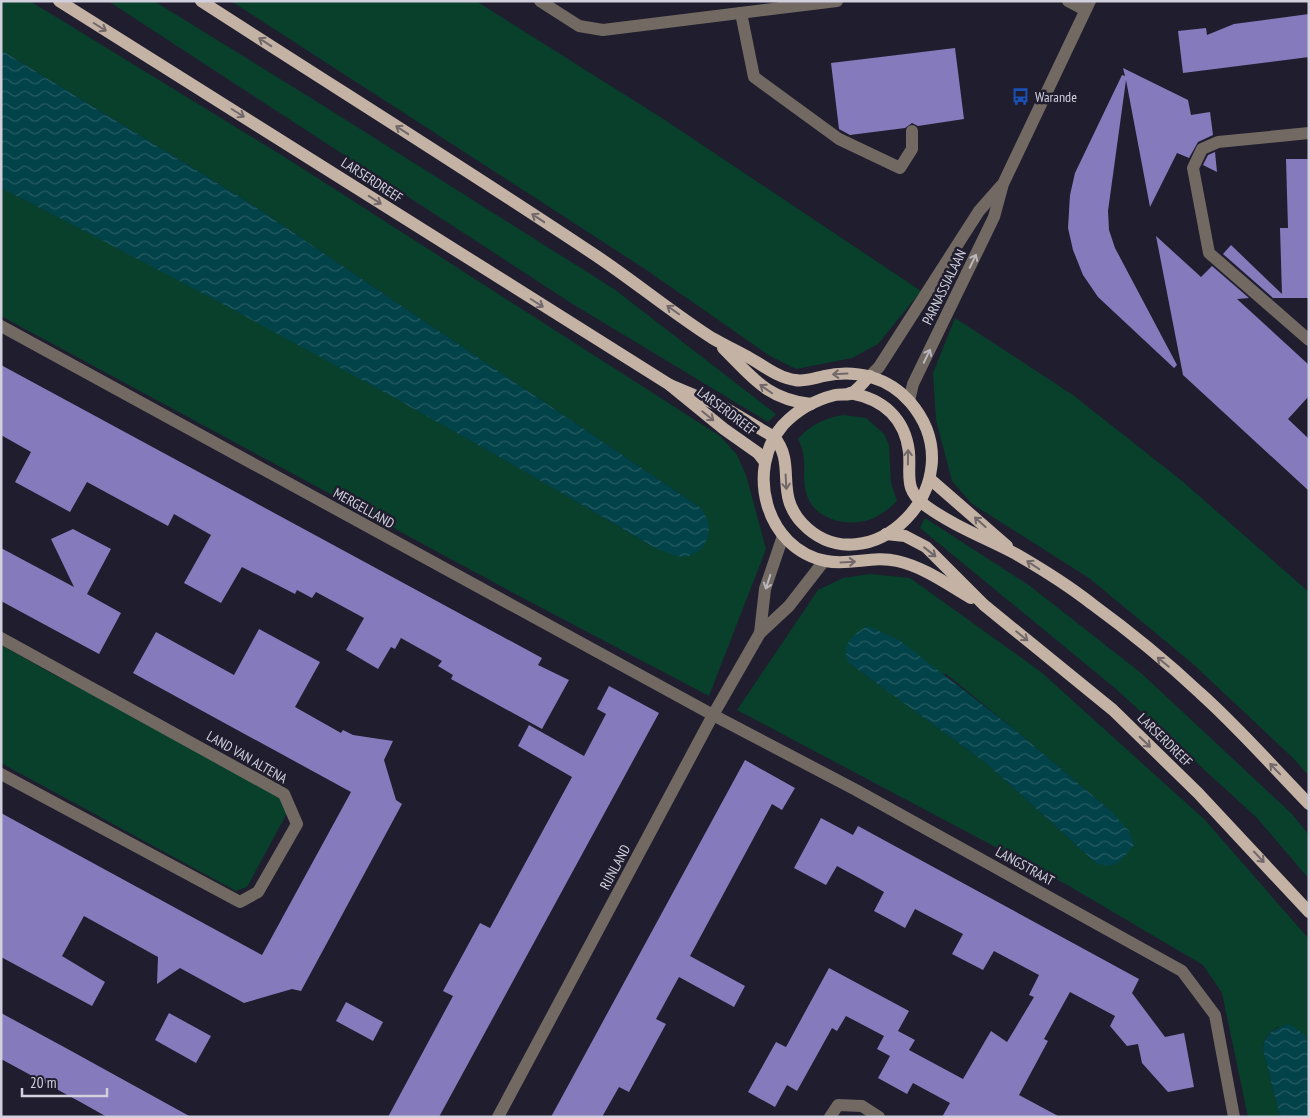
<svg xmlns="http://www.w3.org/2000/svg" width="1310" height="1118" viewBox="0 0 1310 1118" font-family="'PT Sans Narrow',sans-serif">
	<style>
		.grass { fill: #08402b; fill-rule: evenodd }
		.water { fill: url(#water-waves) }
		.building { fill: #857bbc }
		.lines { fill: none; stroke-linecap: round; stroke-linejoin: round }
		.minor { stroke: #716962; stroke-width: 12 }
		.major { stroke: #c4b3a5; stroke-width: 12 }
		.oneway { stroke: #72686a }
		.oneway2 { stroke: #b9b6be }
		.labels { text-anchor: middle; stroke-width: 5; stroke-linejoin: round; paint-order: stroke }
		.poi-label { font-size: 14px; fill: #d1d0dc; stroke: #1f1d2e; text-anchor: start }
		.street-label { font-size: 14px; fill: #d1d0dc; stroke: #1f1d2e }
	</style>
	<defs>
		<pattern id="water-waves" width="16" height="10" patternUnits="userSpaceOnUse" patternTransform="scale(1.25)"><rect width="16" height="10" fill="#024249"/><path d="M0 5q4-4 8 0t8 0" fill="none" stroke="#265c63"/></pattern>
	</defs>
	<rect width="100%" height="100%" fill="#1f1d2e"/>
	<g class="grass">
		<path d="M1 1H30L283 156 720 436 737 455 746 475 766 549 709 696 521 597 1 316V188C223 301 441 420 655 548L701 508 245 200 1 50Z"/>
		<polygon points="108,1 154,1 327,108 614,289 776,414 768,422 571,303"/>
		<polygon points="231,1 476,1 665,120 921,291 878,344 852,358 796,369 770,356 645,269"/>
		<polygon points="955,318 1073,395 1182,481 1309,592 1309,776 1293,758 1193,664 1089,578 972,504 952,481 936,420 933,373"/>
		<path d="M843 415 866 418 884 434 889 445 891 483 897 501C889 509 880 516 869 520 845 527 812 519 806 492 801 471 809 461 798 439 810 425 825 418 843 415Z"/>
		<polygon points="925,518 1030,586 1141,673 1292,814 1309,835 1309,879 1257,818 1116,689 920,528"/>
		<path d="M870 574 910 578 1041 672 1205 820 1309 939V1048L1305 1035 1278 1027C1268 1034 1263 1037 1263 1050L1280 1117H1248L1222 993 1203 965 1069 886 737 710 818 590 843 578ZM849 663 946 674 1014 729 1111 811 1097 864 987 764Z"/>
		<polygon points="1,645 51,673 284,794 292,804 247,887 236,891 1,763"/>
	</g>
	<g class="water">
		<path d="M1 50 245 200 701 508C703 512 707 517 708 522 713 540 697 561 677 556 670 554 662 550 655 548 441 420 223 302 1 188Z"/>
		<path d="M868 626 899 640 1014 729 1111 811 1129 831 1134 845C1121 860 1118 869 1097 864L987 764 849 663C839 646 854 633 868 626Z"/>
		<path d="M1289 1024 1305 1035 1309 1048V1117H1280L1263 1050C1263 1034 1275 1028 1289 1024Z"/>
	</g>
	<g class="building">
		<polygon points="1309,14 1309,57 1183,73 1178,31 1206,28 1207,35 1234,24"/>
		<polygon points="955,48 964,119 918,126 912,123 905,128 850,135 839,129 831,63"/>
		<polygon points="1123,68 1188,100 1191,115 1210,112 1213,135 1198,142 1189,158 1177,153 1150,207 1126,80 1108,211 1109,230 1115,248 1177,365 1174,368 1098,297 1083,275 1073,250 1068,228 1070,195 1075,173 1122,75 1125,76"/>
		<polygon points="1215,152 1217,172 1203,165 1208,155"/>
		<polygon points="1286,159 1309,159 1309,298 1273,298 1223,254 1231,245 1282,294 1280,228 1288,228"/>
		<polygon points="1156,236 1201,277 1212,266 1249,298 1237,299 1309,365 1309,396 1288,419 1309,439 1309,491 1183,375"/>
		<polygon points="1,365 542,658 538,665 569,680 542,729 451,679 453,675 438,666 442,661 401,638 395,649 391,647 378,669 346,650 364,618 316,592 312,598 297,590 295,594 242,567 221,603 184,583 211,535 174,514 168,526 87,482 70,512 15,482 31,452 1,435"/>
		<polygon points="73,529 111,549 87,594 121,613 99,654 1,601 1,548 74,587 51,539"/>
		<polygon points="259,629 320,662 295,707 341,733 343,730 353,735 393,741 384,760 396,800 402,804 301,991 292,989 244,1003 180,968 157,984 158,957 84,916 62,956 105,982 92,1006 1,957 1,813 262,955 351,792 133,673 156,632 234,675"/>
		<polygon points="609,686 659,713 439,1117 388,1117 453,996 443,991 480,923 490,928 572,777 518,746 529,725 584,756 606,714 597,709"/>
		<polygon points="745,760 795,788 782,810 772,804 690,956 745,986 734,1007 679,977 656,1019 666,1024 629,1092 619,1087 602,1117 551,1117"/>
		<polygon points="821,818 853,835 858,826 1139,979 1132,993 1165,1037 1184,1033 1194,1087 1168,1092 1142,1063 1138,1044 1127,1046 1110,1026 1115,1016 1070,992 1044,1039 1048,1041 1019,1095 1060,1117 942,1117 950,1103 913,1083 907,1094 878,1078 890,1056 877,1049 884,1036 846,1016 837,1031 832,1028 797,1091 787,1085 775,1107 748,1092 776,1042 786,1047 829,968 909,1011 898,1031 915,1040 909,1050 963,1079 991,1031 1007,1042 1034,997 1029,995 1039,975 994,951 983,970 952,954 963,934 915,909 905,928 889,919 874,911 884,892 861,879 837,866 826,885 794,868"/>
		<polygon points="346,1002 383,1022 373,1041 336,1021"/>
		<polygon points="1,1013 64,1047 191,1117 107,1117 84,1104 1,1059"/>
		<polygon points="169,1013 211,1036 196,1063 155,1040"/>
	</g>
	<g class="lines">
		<g class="minor">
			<polyline points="540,1 579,26 603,30 837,1"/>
			<polyline points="1068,1 1085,10"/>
			<polyline points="741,13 754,77 839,139 900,168 912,149 912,131"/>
			<polyline points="1309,133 1218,142 1202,149 1193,168 1209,253 1309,340"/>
			<polyline points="1,326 713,715 856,790 1182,971 1215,1015 1234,1117"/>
			<polyline points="870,376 879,367 979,211 1001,186"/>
			<polyline points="909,401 913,384 994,217 1003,184 1090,1"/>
			<polyline points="760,633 765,589 783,536"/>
			<polyline points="1,638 284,794 297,824 258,892 240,902 1,774"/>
			<polyline points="498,1117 713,715 760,633 789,606 824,561"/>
			<polyline points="830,1117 838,1105 862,1106 879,1117"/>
		</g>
		<g class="major">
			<polyline points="59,1 670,385 724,429 758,453 765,462"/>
			<path d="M201 1C331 85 463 167 592 253 633 280 671 312 712 338 724 345 736 350 748 357 763 365 778 378 795 380 805 382 815 378 824 376 856 369 888 377 910 402 980 484 866 591 802 523 774 493 797 464 774 437L725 408 670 385"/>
			<path d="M723 348C753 378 767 399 811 404"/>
			<path d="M870 376C864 381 857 391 850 394 845 395 839 394 835 395 815 400 797 410 783 425 745 469 765 549 826 561 850 566 873 555 897 561 924 567 947 584 971 598"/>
			<path d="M850 393C883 399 905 418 909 452 911 476 903 489 926 506 955 527 986 538 1016 554 1042 569 1069 586 1092 604 1129 631 1167 662 1200 693 1238 727 1273 767 1309 804"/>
			<polyline points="930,479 1007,546"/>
			<polyline points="886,534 905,536 926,547 984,605 1113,710 1198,793 1309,912"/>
		</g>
	</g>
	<defs><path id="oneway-shaft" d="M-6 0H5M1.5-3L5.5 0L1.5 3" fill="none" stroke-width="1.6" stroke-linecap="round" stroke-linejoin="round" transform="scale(1.25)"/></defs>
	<g class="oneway">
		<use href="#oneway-shaft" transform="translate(100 27) rotate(32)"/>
		<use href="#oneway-shaft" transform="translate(265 42) rotate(-147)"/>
		<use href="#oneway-shaft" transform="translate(238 113) rotate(32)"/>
		<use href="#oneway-shaft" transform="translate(402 130) rotate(-147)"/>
		<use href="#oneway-shaft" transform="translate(375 200) rotate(33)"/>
		<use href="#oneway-shaft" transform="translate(538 218) rotate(-147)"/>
		<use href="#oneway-shaft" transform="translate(537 303) rotate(32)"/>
		<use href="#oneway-shaft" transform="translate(673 310) rotate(-145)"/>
		<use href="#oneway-shaft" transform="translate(840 374) rotate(177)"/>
		<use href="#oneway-shaft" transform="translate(766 389) rotate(-145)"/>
		<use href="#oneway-shaft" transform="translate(708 416) rotate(39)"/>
		<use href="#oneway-shaft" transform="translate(908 457) rotate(-89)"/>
		<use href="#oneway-shaft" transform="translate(786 482) rotate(87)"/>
		<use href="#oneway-shaft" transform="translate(980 522) rotate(-138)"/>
		<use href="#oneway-shaft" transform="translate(930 552) rotate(38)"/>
		<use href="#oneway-shaft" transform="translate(848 562) rotate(-3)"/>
		<use href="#oneway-shaft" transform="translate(1033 565) rotate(-147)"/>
		<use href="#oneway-shaft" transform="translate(1022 636) rotate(39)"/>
		<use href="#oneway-shaft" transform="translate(1163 662) rotate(-141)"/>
		<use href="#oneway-shaft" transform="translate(1145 742) rotate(44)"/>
		<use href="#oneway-shaft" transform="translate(1275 769) rotate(-134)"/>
		<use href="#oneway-shaft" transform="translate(1259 857) rotate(47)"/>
	</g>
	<g class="oneway2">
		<use href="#oneway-shaft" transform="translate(973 261) rotate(-64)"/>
		<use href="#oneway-shaft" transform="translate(927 356) rotate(-64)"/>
		<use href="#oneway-shaft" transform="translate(768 582) rotate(108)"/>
	</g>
	<defs>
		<symbol id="bus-bare" viewBox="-9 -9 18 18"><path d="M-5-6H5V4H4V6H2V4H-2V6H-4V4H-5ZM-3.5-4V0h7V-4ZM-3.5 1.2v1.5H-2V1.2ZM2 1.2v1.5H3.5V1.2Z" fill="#1a4fb4" stroke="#1f1d2e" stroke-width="2.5" paint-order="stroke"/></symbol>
	</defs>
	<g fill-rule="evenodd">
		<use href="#bus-bare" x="1008" y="84" width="25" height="25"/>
	</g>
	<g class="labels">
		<g class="poi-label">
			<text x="1035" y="102">Warande</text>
		</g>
		<g class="street-label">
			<text transform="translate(372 180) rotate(33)" y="5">LARSERDREEF</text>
			<text transform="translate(944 287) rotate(-64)" y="5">PARNASSIALAAN</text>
			<text transform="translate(727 411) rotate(37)" y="5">LARSERDREEF</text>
			<text transform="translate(364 508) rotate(29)" y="5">MERGELLAND</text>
			<text transform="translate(1165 740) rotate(44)" y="5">LARSERDREEF</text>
			<text transform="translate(247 757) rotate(30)" y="5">LAND VAN ALTENA</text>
			<text transform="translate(1025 866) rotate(29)" y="5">LANGSTRAAT</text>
			<text transform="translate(615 867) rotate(-62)" y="5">RIJNLAND</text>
		</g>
	</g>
	<rect width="1310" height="1118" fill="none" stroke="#d1d0dc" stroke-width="5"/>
	<path d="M22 1088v8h85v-8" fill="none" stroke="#d1d0dc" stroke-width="2.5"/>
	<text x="30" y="1088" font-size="15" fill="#d1d0dc" stroke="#1f1d2e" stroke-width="4" paint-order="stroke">20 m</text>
</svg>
